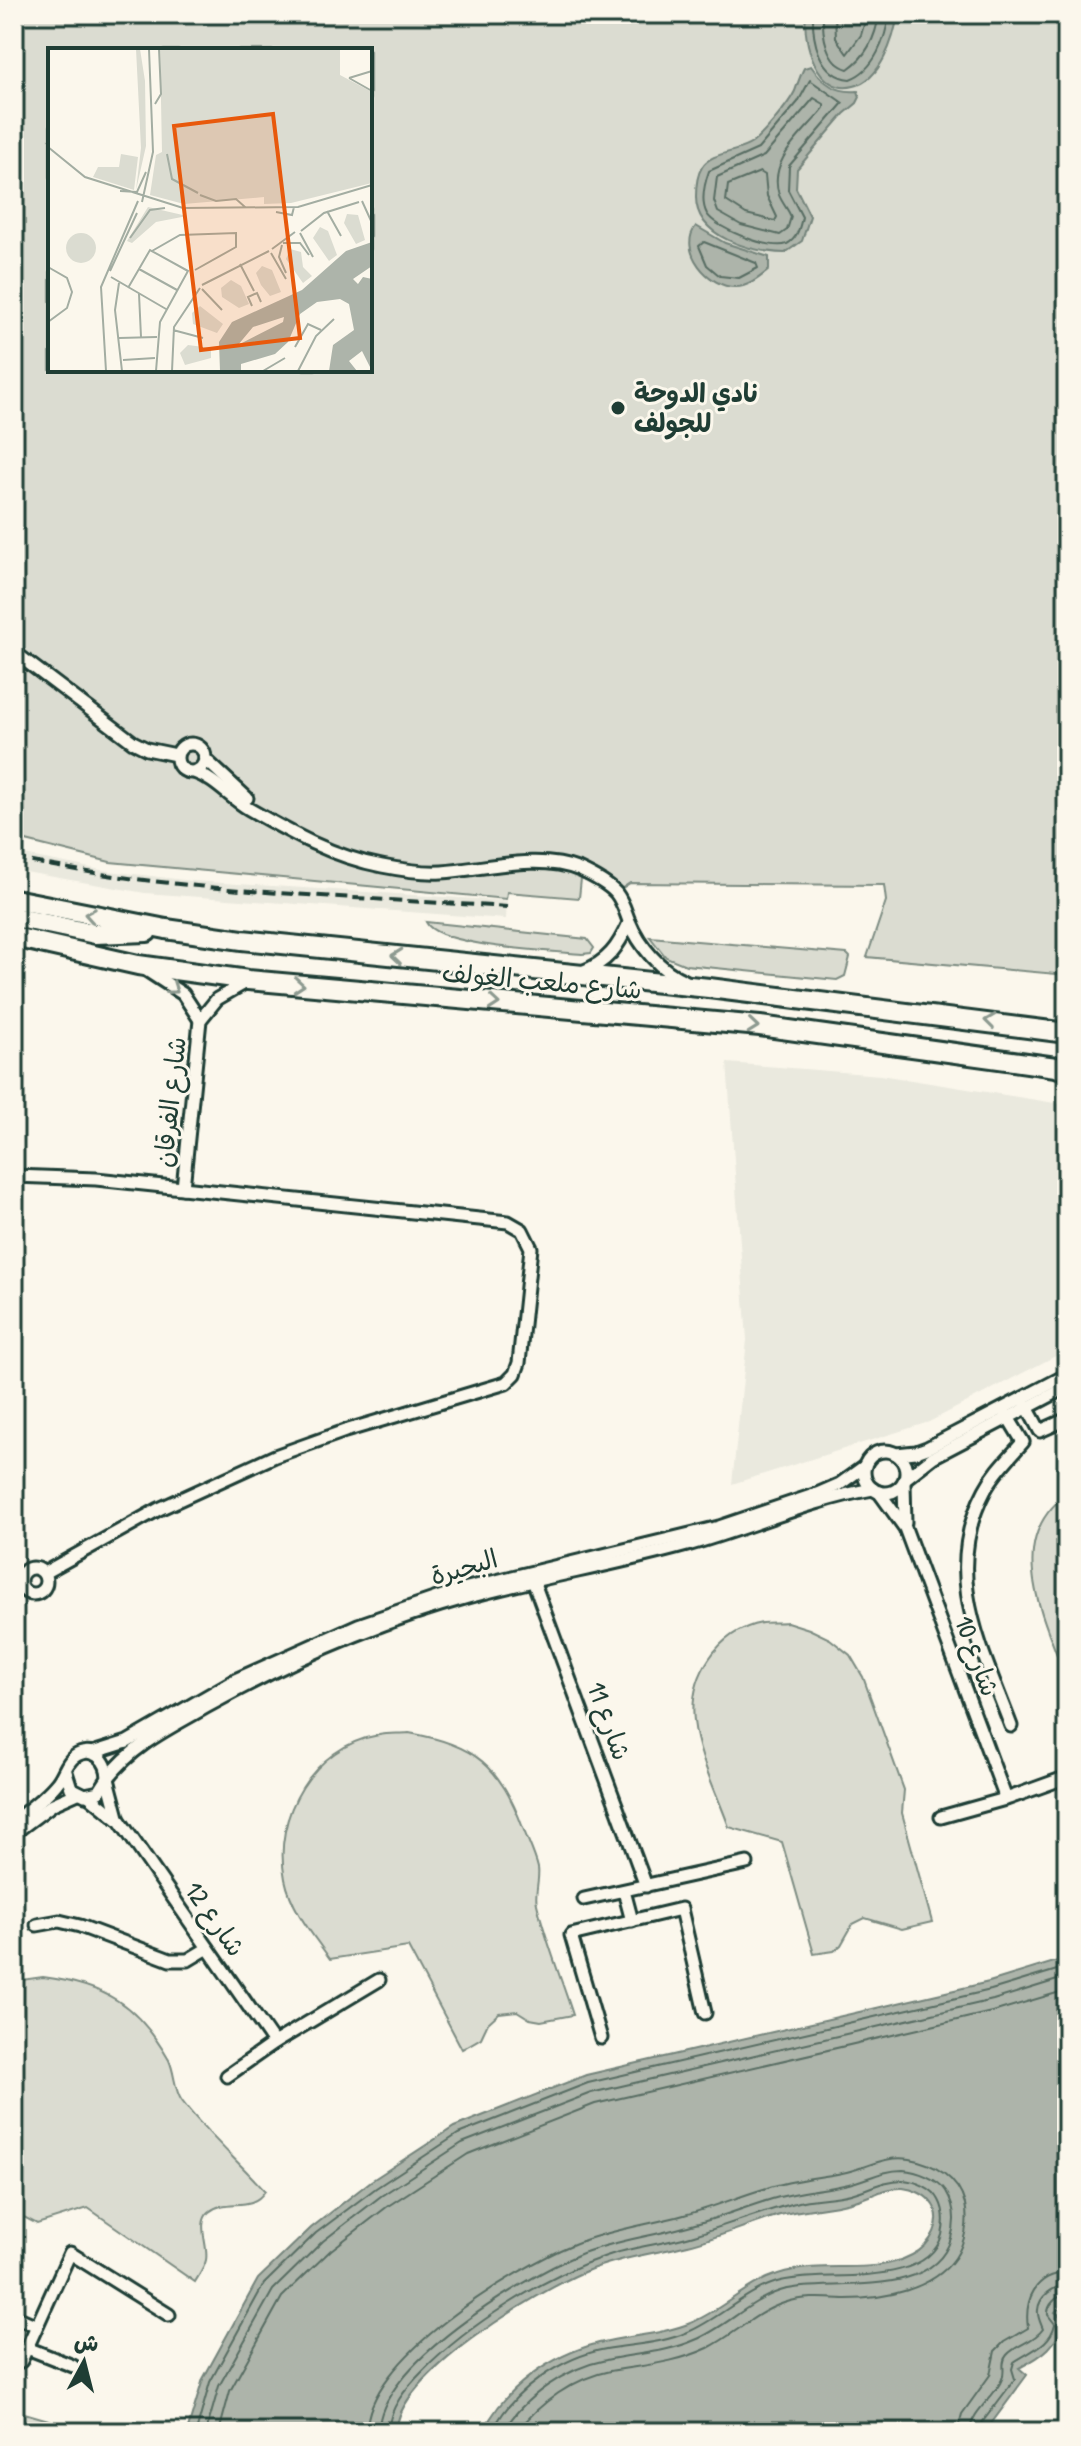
<svg xmlns="http://www.w3.org/2000/svg" width="1081" height="2446" viewBox="0 0 1081 2446" font-family="'Patrick Hand','Playpen Sans Arabic',sans-serif">
	<style>
		.built { fill: #eae9de }
		.green { fill: #dbdcd1; stroke: #7d8c82; stroke-width: 2; fill-rule: evenodd }
		.water { fill: #adb4aa; stroke: #74847b; stroke-width: 2 }
		.lines { fill: none; stroke-linecap: round; stroke-linejoin: round }
		.shore { stroke: #586d63; stroke-width: 2 }
		.minor-casing { stroke: #1f3d34; stroke-width: 17 }
		.primary-casing { stroke: #1f3d34; stroke-width: 24 }
		.minor { stroke: #fbf7ec; stroke-width: 11 }
		.primary { stroke: #fbf7ec; stroke-width: 18 }
		.rail { stroke: #1f3d34; stroke-width: 4; stroke-dasharray: 12 6; stroke-linecap: butt }
		.oneway { stroke: #8d9a90 }
		.poi-dot { fill: #1f3d34; stroke: #fbf7ec; stroke-width: 3 }
		.labels { text-anchor: middle; stroke-width: 6; stroke-linejoin: round; paint-order: stroke }
		.poi-label { font-size: 26px; font-weight: bold; fill: #1f3d34; stroke: #fbf7ec; text-anchor: start }
		.street-label { font-size: 26px; fill: #1f3d34; stroke: #fbf7ec }
		.inset-road { fill: none; stroke: #a3ada2; stroke-width: 2 }
		.view { fill: #e8590c; fill-opacity: 0.15; stroke: #e8590c; stroke-width: 4 }
		.inset-edge { fill: none; stroke: #1f3d34; stroke-width: 4 }
	</style>
	<rect width="100%" height="100%" fill="#fbf7ec"/>
	<filter id="ink" filterUnits="userSpaceOnUse"><feTurbulence type="fractalNoise" baseFrequency=".0125" numOctaves="2"/><feDisplacementMap in="SourceGraphic" scale="16" xChannelSelector="R" yChannelSelector="G"/><feConvolveMatrix kernelMatrix="1 2 1 2 8 2 1 2 1" color-interpolation-filters="sRGB"/></filter>
	<g filter="url(#ink)">
		<g class="built">
			<polygon points="14,853 101,870 192,881 507,901 506,919 145,893 14,870"/>
			<polygon points="727,1063 880,1075 1067,1105 1067,1350 929,1422 732,1484 747,1340"/>
		</g>
		<g class="green">
			<path d="M14 14H1067V975L867 957 886 901 884 885 630 883 610 896 598 885 581 879 579 898 507 892 506 899 110 862 18 839 14 847ZM50 50H370V370H50Z"/>
			<path d="M426 922 587 939 594 948 591 953 582 954C553 951 437 947 426 922Z"/>
			<polygon points="650,937 847,954 850,957 845,976 837,980 686,965 666,957"/>
			<path d="M1067 1494V1681C1046 1622 1001 1542 1067 1494Z"/>
			<path d="M787 1622 809 1629 830 1639 850 1655 863 1677 904 1790 902 1813 932 1922 902 1929 865 1918 853 1924 841 1945 834 1951 814 1954 782 1842 729 1827C717 1793 698 1757 694 1721 689 1677 717 1631 762 1623 770 1622 779 1623 787 1622Z"/>
			<path d="M409 1733C475 1744 500 1766 523 1828 528 1841 535 1855 538 1868 540 1880 534 1893 537 1904 546 1941 561 1978 573 2015L541 2021 530 2019 517 2011 499 2013 488 2023 481 2038 462 2049 408 1947 330 1959C313 1935 291 1909 285 1879 272 1816 313 1746 379 1735 388 1733 399 1734 409 1733Z"/>
			<path d="M43 1977C105 1985 137 2004 169 2060 175 2073 174 2090 182 2101 205 2132 239 2162 265 2191 251 2213 227 2197 209 2212 196 2223 209 2246 206 2260 204 2269 199 2275 195 2282L88 2208 37 2224 14 2212V1981Z"/>
			<polygon points="14,2410 90,2432 14,2432"/>
		</g>
		<g class="water">
			<path d="M806 14H898C894 38 881 80 854 86 817 96 802 40 806 14Z"/>
			<path d="M811 66C824 84 836 93 858 91L860 97 857 103 844 114 797 169 796 188 810 216 802 241 785 253C752 252 695 238 696 196 696 187 697 175 702 167 711 152 738 153 752 143 763 135 789 104 795 91 798 83 800 76 804 68Z"/>
			<path d="M696 226 725 243 769 257V270C760 277 749 287 736 287 709 288 677 250 696 226Z"/>
			<path d="M1067 1958V2300L1055 2312 1065 2319C1057 2346 1044 2355 1019 2368L1027 2375 985 2432H483C504 2387 552 2355 599 2343 631 2335 662 2335 693 2322 729 2306 752 2277 794 2270 834 2262 874 2275 912 2255 930 2246 947 2220 930 2201 925 2194 912 2189 903 2188 884 2187 869 2198 851 2202 828 2208 804 2209 780 2215 749 2224 720 2237 688 2245 653 2254 617 2258 584 2272 539 2291 393 2378 397 2432H187L203 2379 258 2279 311 2228 371 2181 454 2127 586 2075 989 1982Z"/>
		</g>
		<g class="lines">
			<g class="shore">
				<path d="M813 14C812 40 819 76 850 79 875 70 886 38 889 14"/>
				<path d="M823 14C822 34 826 63 848 69 867 56 876 36 879 14"/>
				<polyline points="835,14 836,38 847,54 861,35 867,14"/>
				<path d="M810 80 843 103 789 166 788 190 802 217C800 227 797 239 787 244 772 251 716 229 707 214 700 201 704 185 709 171L758 149 798 102Z"/>
				<path d="M814 98 824 104V108C805 133 767 159 779 195 782 203 788 209 791 217L787 230 780 235 741 225 718 212 714 201 717 177 764 156Z"/>
				<polygon points="760,172 765,175 767,196 777,217 775,221 746,214 726,201 728,185"/>
				<polygon points="704,242 756,263 758,268 739,278 720,276 707,265 699,246"/>
				<polyline points="196,2432 210,2382 264,2284 316,2233 376,2188 458,2134 588,2083 991,1990 1067,1967"/>
				<polyline points="206,2432 219,2386 273,2290 323,2241 381,2196 462,2143 591,2093 993,2000 1067,1977"/>
				<polyline points="219,2432 230,2391 282,2297 331,2250 388,2206 468,2154 595,2104 996,2011 1067,1990"/>
				<path d="M367 2432C364 2360 515 2268 574 2244 609 2230 647 2225 684 2215 712 2208 739 2196 767 2188 792 2180 817 2178 842 2173 865 2169 884 2155 909 2159 934 2163 958 2178 965 2204 969 2222 965 2243 955 2258 933 2290 883 2299 846 2299 825 2298 805 2296 784 2303 756 2312 734 2335 708 2348 676 2363 644 2365 610 2371 574 2378 539 2403 517 2432"/>
				<path d="M379 2432C375 2367 525 2277 578 2255 612 2241 649 2237 684 2227 714 2220 742 2208 772 2199 796 2192 820 2190 844 2185 865 2181 881 2170 903 2170 917 2171 938 2179 946 2191 955 2206 956 2222 951 2238 933 2302 826 2277 780 2291 749 2301 725 2328 695 2340 666 2353 636 2353 606 2360 566 2368 523 2397 503 2432"/>
				<path d="M389 2432C387 2409 408 2386 423 2371 469 2324 544 2277 606 2256 634 2246 665 2244 694 2235 730 2224 766 2210 803 2201 819 2198 836 2198 851 2194 869 2189 884 2180 903 2180 916 2181 933 2188 939 2200 945 2211 945 2222 942 2235 926 2291 820 2269 777 2282 744 2292 719 2319 688 2332 661 2344 634 2344 606 2349 562 2357 511 2391 492 2432"/>
				<path d="M957 2432 962 2414 990 2375 995 2351 1004 2342 1028 2328C1024 2300 1035 2274 1067 2273"/>
				<path d="M970 2432C971 2410 995 2398 1002 2379 1006 2371 1000 2363 1007 2355 1017 2344 1034 2342 1043 2329 1041 2324 1037 2317 1038 2310 1039 2296 1054 2286 1067 2285"/>
				<path d="M980 2432 981 2424 1015 2379 1012 2369 1014 2362C1031 2350 1050 2346 1055 2324L1048 2315C1047 2305 1057 2295 1067 2295"/>
			</g>
			<defs>
				<g id="minor">
					<polyline points="14,652 133,742 147,749 176,755"/>
					<circle cx="191" cy="758" r="14"/>
					<polyline points="205,759 247,798"/>
					<path d="M194 772C215 779 230 798 249 809 291 833 333 857 382 866 402 870 422 873 442 872 486 869 538 853 580 870 593 876 607 883 616 893 623 902 625 911 629 921 639 945 660 971 685 981"/>
					<polyline points="146,970 183,994 200,1020"/>
					<path d="M582 972C608 962 618 947 629 923"/>
					<polyline points="14,1176 96,1179 508,1222 522,1230 531,1248 519,1363 515,1374 506,1383 345,1431 275,1456 159,1509 44,1573"/>
					<polyline points="183,1188 200,1020 217,999 248,981"/>
					<polyline points="1026,1405 1040,1431 1067,1419"/>
					<path d="M1003 1409 1023 1442C1010 1457 995 1471 985 1490 941 1573 981 1646 1011 1726"/>
					<circle cx="885" cy="1472" r="21"/>
					<polyline points="896,1454 916,1452 927,1448 1067,1375"/>
					<polyline points="906,1478 933,1457 1067,1387"/>
					<polyline points="904,1483 905,1523"/>
					<polyline points="879,1492 905,1528 1006,1799"/>
					<circle cx="33" cy="1581" r="13"/>
					<polyline points="531,1575 646,1886"/>
					<polyline points="92,1753 127,1742 235,1680 358,1625 463,1589 719,1527 817,1494 840,1484 865,1466"/>
					<path d="M108 1778C134 1744 170 1728 206 1707 288 1661 377 1622 468 1597 541 1577 615 1565 687 1545 749 1528 810 1500 873 1489"/>
					<polyline points="108,1779 118,1817"/>
					<polyline points="88,1795 120,1821 274,2043"/>
					<polyline points="941,1817 1009,1798 1067,1777"/>
					<path d="M14 1821C29 1809 45 1798 57 1783 64 1775 66 1763 74 1757 92 1744 108 1760 108 1778L99 1792 85 1795 71 1788 66 1772"/>
					<polyline points="14,1833 53,1804 78,1793"/>
					<polyline points="624,1891 632,1921"/>
					<polyline points="584,1899 747,1863"/>
					<polyline points="37,1925 59,1921 80,1926 170,1960 188,1960 208,1948"/>
					<polyline points="601,2038 571,1935 681,1909 705,2013"/>
					<polyline points="227,2076 274,2043 379,1980"/>
					<polyline points="14,2316 35,2325"/>
					<polyline points="27,2348 73,2366"/>
					<polyline points="21,2361 70,2253 169,2315"/>
				</g>
				<g id="primary">
					<polyline points="14,899 166,929 242,940 709,988 1067,1033"/>
					<polyline points="14,917 95,934 147,932"/>
					<polyline points="14,937 138,965 248,980 760,1026 1056,1067 1067,1071"/>
				</g>
			</defs>
			<use href="#minor" class="minor-casing"/>
			<use href="#primary" class="primary-casing"/>
			<use href="#minor" class="minor"/>
			<use href="#primary" class="primary"/>
			<path class="rail" d="M14 858C175 893 342 896 507 907"/>
		</g>
		<defs><path id="oneway-chevron" d="M-2-3.5L2.5 0L-2 3.5" fill="none" stroke-width="1.6" stroke-linecap="round" stroke-linejoin="round" transform="scale(2)"/></defs>
		<g class="oneway">
			<use href="#oneway-chevron" transform="translate(90 915) rotate(-170)"/>
			<use href="#oneway-chevron" transform="translate(397 956) rotate(-174)"/>
			<use href="#oneway-chevron" transform="translate(299 985) rotate(5)"/>
			<use href="#oneway-chevron" transform="translate(173 989) rotate(35)"/>
			<use href="#oneway-chevron" transform="translate(494 1003) rotate(5)"/>
			<use href="#oneway-chevron" transform="translate(990 1021) rotate(-173)"/>
			<use href="#oneway-chevron" transform="translate(753 1026) rotate(6)"/>
		</g>
	</g>
	<circle class="poi-dot" cx="618" cy="408" r="8"/>
	<g class="labels">
		<g class="poi-label">
			<text x="634" y="402">نادي الدوحة<tspan x="634" dy="30">للجولف</tspan></text>
		</g>
		<g class="street-label">
			<text transform="translate(542 981) rotate(5)" y="9">شارع ملعب الغولف</text>
			<text transform="translate(170 1102) rotate(-84)" y="9">شارع الفرقان</text>
			<text transform="translate(464 1567) rotate(-16)" y="9">البحيرة</text>
			<text transform="translate(977 1656) rotate(70)" y="9">شارع 10</text>
			<text transform="translate(609 1721) rotate(70)" y="9">شارع 11</text>
			<text transform="translate(215 1919) rotate(55)" y="9">شارع 12</text>
		</g>
	</g>
	<g transform="translate(48 48)">
		<rect width="324" height="324" fill="#fbf7ec"/>
		<path d="M88 1H92L97 33 98 98 88 142 93 100ZM112 1 292 2V27L324 44V135L243 155 216 156V149L136 156 102 147 108 107 114 104ZM73 106 90 109 86 142 45 129 50 119H71ZM100 159 139 168 108 174 84 195 79 193ZM299 166 310 167 317 192 308 196 296 175ZM272 179 280 183 289 207 281 213 265 190ZM18 200a15 15 0 1 1 30 0a15 15 0 1 1-30 0ZM242 201 253 204 255 219 264 228 255 235 238 211ZM214 218 224 222 233 244 222 248 213 237 208 225ZM183 232 193 238 201 256 191 260 174 249 173 240ZM152 258 175 276 169 285 145 276 144 265ZM140 297 163 300V310L137 317 132 305Z" fill="#dbdcd1"/>
		<path d="M324 194V218L305 231 310 236 315 229 324 231V323L314 303 301 313 309 323H281L285 297 306 282 301 256 292 251 269 254 252 266 240 294 227 306 193 316V323H172L171 294 184 274 254 242 298 203ZM236 269 235 274 190 297 205 279Z" fill="#adb4aa" fill-rule="evenodd"/>
		<path class="inset-road" d="M301 30 324 43M301 30 324 23M107 56 113 46 111 1M0 99 37 129 135 160 250 159 324 137M119 106 124 131 150 145M72 143 89 144 98 124M152 147 168 153 188 151 197 159M314 153 324 175M94 154 105 104 101 1M279 163 293 188M228 164 244 167 246 159M253 183 276 165 311 154M252 185 265 209M82 190 102 162 117 160M235 195H252L261 207M234 197 231 209 238 225M224 201 247 184M104 203 132 187 188 185V199L147 222M223 205 238 231M192 216 206 243M0 219 19 230 24 244 19 260 0 274M91 221 129 242M62 223 89 165M63 229 118 261M71 235 67 262 74 323M154 237 221 203M80 240 102 202 140 223 112 274 108 323M154 241 174 262M91 246 93 289M204 258 200 249 209 245 213 254M125 282 155 290M71 290 109 289M247 299 260 276 273 282M75 312 107 310M58 323 53 239 90 153M124 323 126 279 152 240M215 323 237 310M250 323 268 288 286 271"/>
		<path class="view" d="M225 66 252 290 153 302 126 78Z"/>
		<rect width="324" height="324" class="inset-edge"/>
	</g>
	<rect width="1081" height="2446" fill="none" stroke="#fbf7ec" stroke-width="48"/>
	<rect x="24" y="24" width="1033" height="2398" fill="none" stroke="#1f3d34" stroke-width="3" filter="url(#ink)"/>
	<g transform="translate(84 2362) rotate(7)" stroke="#fbf7ec" stroke-width="6" paint-order="stroke">
	<path d="M0-6L14 30L0 20L-14 30Z" fill="#1f3d34"/>
	<text y="-12" font-size="22" font-weight="bold" text-anchor="middle" fill="#1f3d34">ش</text>
	</g>
</svg>
